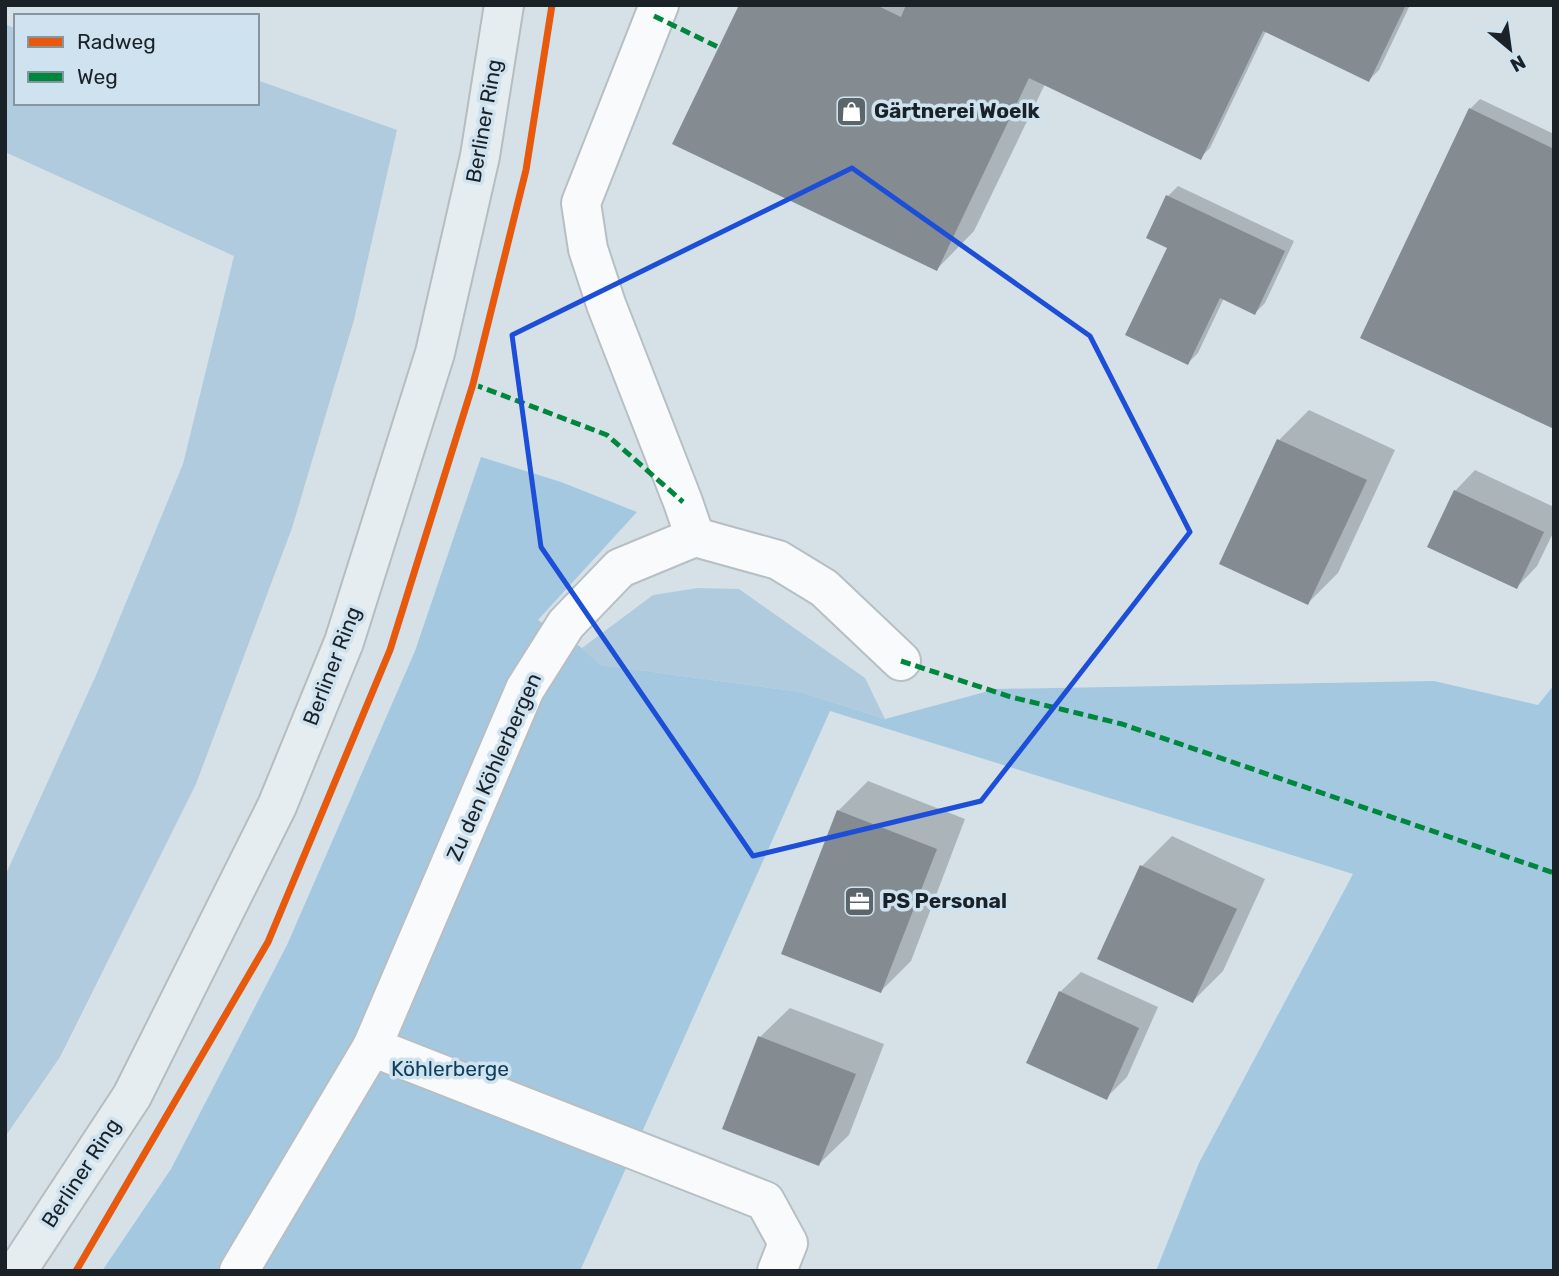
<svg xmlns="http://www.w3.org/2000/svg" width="1559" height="1276" viewBox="0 0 1559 1276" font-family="Rubik,sans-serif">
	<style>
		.green { fill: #b0cbdd }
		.forest { fill: #a3c8e0 }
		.shadow { fill: #0003 }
		.building { fill: #858c91 }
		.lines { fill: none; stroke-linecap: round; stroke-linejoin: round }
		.minor-casing { stroke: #b6bfc4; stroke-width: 42 }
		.major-casing { stroke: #b6bcbf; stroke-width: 42 }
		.minor { stroke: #f9fafb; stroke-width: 38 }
		.major { stroke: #e5edf1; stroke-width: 38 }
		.quiet { stroke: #00873e; stroke-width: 5; stroke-dasharray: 10 5; stroke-linecap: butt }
		.cycleway-casing { stroke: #cee2ef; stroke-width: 11 }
		.cycleway { stroke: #e8590c; stroke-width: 7 }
		.marked { fill: none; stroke: #1d4ed8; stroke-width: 5; stroke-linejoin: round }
		.labels { text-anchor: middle; stroke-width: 7; stroke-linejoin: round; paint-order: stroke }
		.poi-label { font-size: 21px; font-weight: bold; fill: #1b2227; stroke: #cee2ef; text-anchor: start }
		.street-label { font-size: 21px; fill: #1b2227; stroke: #cee2ef }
		.park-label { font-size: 21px; fill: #0e3e58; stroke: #cee2ef }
	</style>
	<rect width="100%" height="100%" fill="#d6e1e7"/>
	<g class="green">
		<polygon points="5,24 16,29 16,103 257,103 257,80 397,130 354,320 292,528 196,784 60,1057 5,1137 5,876 97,673 183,464 234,256 5,152"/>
		<polygon points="698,588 739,589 865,678 885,719 801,692 601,665 582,648 653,595"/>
	</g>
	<polygon class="forest" points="481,457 561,482 637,512 538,620 582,648 601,665 801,692 885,719 996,689 1434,681 1538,705 1554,685 1554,1271 1156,1271 1199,1163 1353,874 830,711 580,1271 102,1271 171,1169 287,945 415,651"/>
	<g class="shadow">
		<polygon points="741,5 1410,5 1379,70 1369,80 1266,31 1210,148 1200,158 1045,84 974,231 937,269"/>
		<polygon points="1480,99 1554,134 1554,427 1470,109"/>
		<polygon points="1178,186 1294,241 1265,303 1255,313 1224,298 1198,353 1188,363 1169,247 1148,237 1168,196"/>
		<polygon points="1309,410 1395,450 1338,573 1308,603 1279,440"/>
		<polygon points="1475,470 1554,507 1554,531 1537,566 1517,587 1455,491"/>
		<polygon points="868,781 965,819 911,961 881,991 838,811"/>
		<polygon points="1172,836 1265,879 1223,971 1193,1001 1099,958 1142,866"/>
		<polygon points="1081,972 1158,1007 1127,1077 1106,1098 1060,992"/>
		<polygon points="790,1008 884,1044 849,1135 819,1164 760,1037"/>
	</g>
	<g class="building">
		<polygon points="739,5 876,5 901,17 906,5 1406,5 1369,82 1263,31 1201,160 1029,78 937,271 672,144"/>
		<polygon points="1469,108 1554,149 1554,429 1360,338"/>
		<polygon points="1166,195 1285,251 1255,315 1220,298 1188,365 1125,335 1167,248 1146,238"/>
		<polygon points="1277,439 1367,480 1308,605 1219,564"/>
		<polygon points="1454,490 1544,532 1517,589 1427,547"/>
		<polygon points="837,810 937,849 881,993 781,954"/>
		<polygon points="1140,865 1237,909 1193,1003 1097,959"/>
		<polygon points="1059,991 1139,1028 1107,1100 1026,1063"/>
		<polygon points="758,1036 856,1074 819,1166 722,1129"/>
	</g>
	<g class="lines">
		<defs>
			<g id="minor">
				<polyline points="659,5 581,203 588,249 606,304 683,502 695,537"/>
				<polyline points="372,1047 765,1201 788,1243 777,1271"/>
				<polyline points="239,1271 372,1047 525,689 566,624 620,568 695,537 778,560 824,588 901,661"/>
			</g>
			<polyline id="major" points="17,1271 132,1096 277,806 344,642 435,353 480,156 504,5"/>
		</defs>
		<use href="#minor" class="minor-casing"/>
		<use href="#major" class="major-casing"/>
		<use href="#minor" class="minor"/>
		<use href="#major" class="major"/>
		<g class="quiet">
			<polyline points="654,16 718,47"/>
			<polyline points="473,384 607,435 683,502"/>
			<polyline points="901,661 1011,697 1122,724 1554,873"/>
		</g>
		<defs>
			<polyline id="cycleway" points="76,1271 268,942 390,650 473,384 526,170 552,5"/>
		</defs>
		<use href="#cycleway" class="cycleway-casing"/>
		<use href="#cycleway" class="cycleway"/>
	</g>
	<path class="marked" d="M852 168 1090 336 1190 532 981 801 753 856 541 547 512 335Z"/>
	<defs>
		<symbol id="shop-square" viewBox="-11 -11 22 22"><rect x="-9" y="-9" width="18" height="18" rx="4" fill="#5c656a" stroke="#cee2ef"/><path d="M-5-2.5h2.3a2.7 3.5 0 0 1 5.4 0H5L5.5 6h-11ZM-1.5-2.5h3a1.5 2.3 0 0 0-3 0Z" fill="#fff"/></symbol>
		<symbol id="office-square" viewBox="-11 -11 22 22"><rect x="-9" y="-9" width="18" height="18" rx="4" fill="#5c656a" stroke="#cee2ef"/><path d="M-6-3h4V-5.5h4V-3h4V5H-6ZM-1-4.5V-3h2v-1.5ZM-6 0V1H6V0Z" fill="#fff"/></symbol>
	</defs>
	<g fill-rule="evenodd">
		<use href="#shop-square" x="834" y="94" width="35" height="35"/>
		<use href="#office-square" x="842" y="884" width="35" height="35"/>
	</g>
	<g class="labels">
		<g class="poi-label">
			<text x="874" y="118">Gärtnerei Woelk</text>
			<text x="882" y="908">PS Personal</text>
		</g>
		<g class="street-label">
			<text transform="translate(484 121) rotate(-80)" y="7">Berliner Ring</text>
			<text transform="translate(332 666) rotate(-69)" y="7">Berliner Ring</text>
			<text transform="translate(494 767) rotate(-66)" y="7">Zu den Köhlerbergen</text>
			<text transform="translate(81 1173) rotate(-57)" y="7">Berliner Ring</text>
		</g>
		<g class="park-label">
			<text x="450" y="1076">Köhlerberge</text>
		</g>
	</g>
	<rect width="1559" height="1276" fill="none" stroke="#1b2227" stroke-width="14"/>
	<rect x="14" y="14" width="245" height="91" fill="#cee2ef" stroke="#86959f" stroke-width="2"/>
	<rect x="28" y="37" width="35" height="10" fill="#e8590c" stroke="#86959f" stroke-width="2"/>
	<text x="77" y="49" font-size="21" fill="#1b2227">Radweg</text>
	<rect x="28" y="72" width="35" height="10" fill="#00873e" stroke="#86959f" stroke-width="2"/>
	<text x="77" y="84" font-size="21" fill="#1b2227">Weg</text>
	<g transform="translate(1510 49) rotate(151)" stroke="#cee2ef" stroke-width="5" paint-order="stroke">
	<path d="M0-5L12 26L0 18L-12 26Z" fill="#1b2227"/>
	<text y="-10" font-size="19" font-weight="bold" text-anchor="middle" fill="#1b2227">N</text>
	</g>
</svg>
